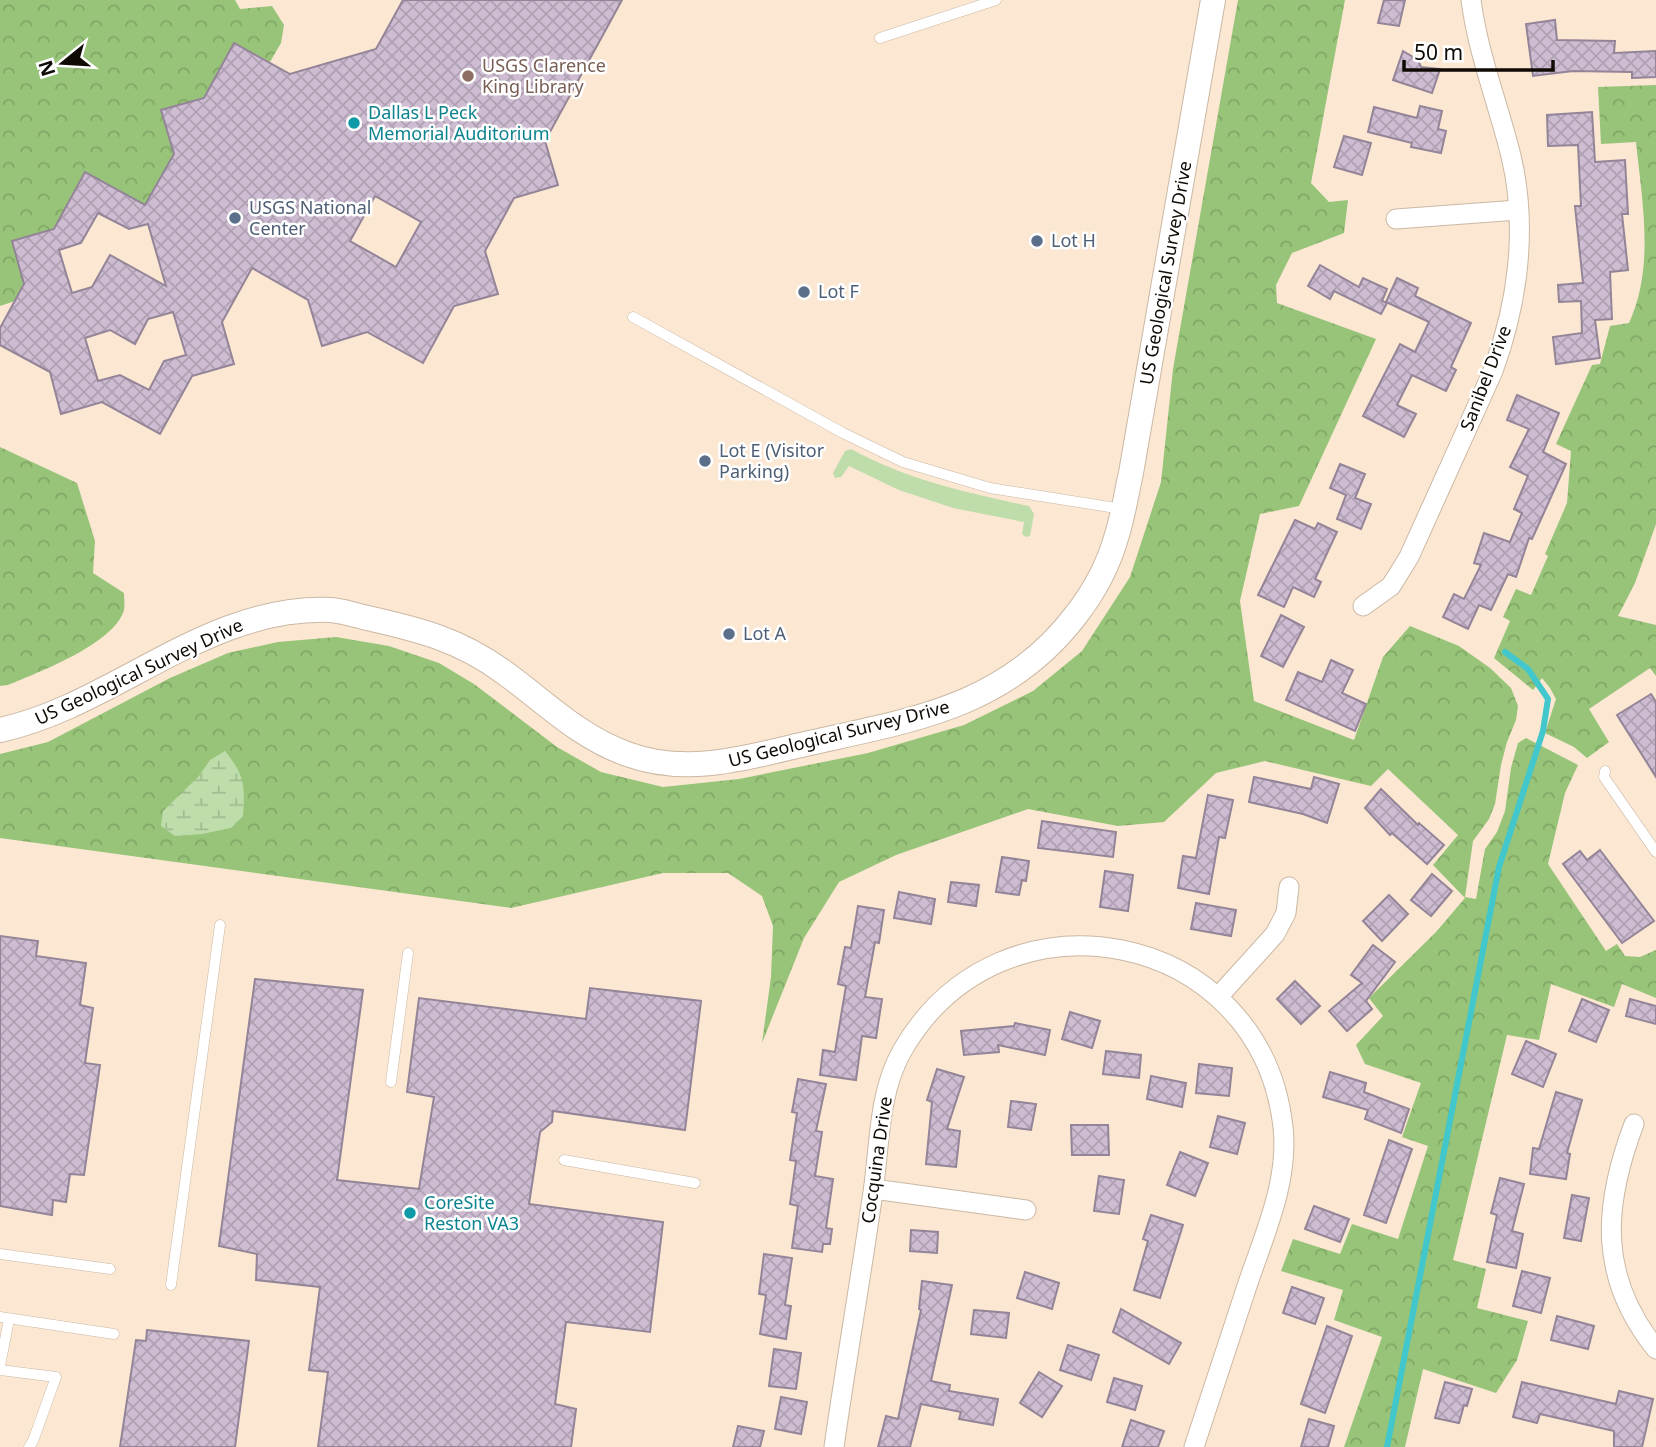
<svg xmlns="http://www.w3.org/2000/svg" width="1656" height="1447" viewBox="0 0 1656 1447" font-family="'Noto Sans',sans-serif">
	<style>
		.grass { fill: #beddab }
		.forest { fill: url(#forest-crowns) }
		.wetland { fill: url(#wetland-marsh) }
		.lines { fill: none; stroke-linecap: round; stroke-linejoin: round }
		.stream { stroke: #41c7cc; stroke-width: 6 }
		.building { fill: url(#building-cross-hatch); stroke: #948498; stroke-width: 2; fill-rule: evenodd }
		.service-casing { stroke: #cbb8a4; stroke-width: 11 }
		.minor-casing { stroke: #cbb8a4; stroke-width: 21 }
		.tertiary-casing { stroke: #cbb8a4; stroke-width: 26 }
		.service { stroke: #fff; stroke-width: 10 }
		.minor { stroke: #fff; stroke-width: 19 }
		.tertiary { stroke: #fff; stroke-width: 24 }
		.education-dot { fill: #8d6e63; stroke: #fff; stroke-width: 2.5 }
		.culture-dot { fill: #0f9aa8; stroke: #fff; stroke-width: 2.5 }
		.service-dot { fill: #5c6f8a; stroke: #fff; stroke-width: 2.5 }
		.labels { text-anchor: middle; stroke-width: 5; stroke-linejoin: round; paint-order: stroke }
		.education-label { font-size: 18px; fill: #785e54; stroke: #fff; text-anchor: start }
		.culture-label { font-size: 18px; fill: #0d838f; stroke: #fff; text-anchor: start }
		.service-label { font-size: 18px; fill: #4e5e75; stroke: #fff; text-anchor: start }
		.street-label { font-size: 18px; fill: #100a04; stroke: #fff }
	</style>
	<defs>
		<pattern id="forest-crowns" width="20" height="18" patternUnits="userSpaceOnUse" patternTransform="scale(1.75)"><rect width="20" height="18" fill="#97c478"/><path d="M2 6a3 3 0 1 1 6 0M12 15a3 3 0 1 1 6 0" fill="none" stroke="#81a766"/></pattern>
		<pattern id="wetland-marsh" width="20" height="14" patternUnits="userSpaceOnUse" patternTransform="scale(1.75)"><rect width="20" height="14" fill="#beddab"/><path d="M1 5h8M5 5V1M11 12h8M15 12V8" fill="none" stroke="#a2bc92"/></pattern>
		<pattern id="building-cross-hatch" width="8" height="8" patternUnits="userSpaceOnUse" patternTransform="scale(1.75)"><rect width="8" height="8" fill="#cebcd2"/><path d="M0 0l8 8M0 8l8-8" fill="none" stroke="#b0a0b3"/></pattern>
	</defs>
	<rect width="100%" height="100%" fill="#fbe7d2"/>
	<path class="grass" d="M851 449C911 481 964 492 1029 506L1034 514 1030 536 1026 537 1022 534 1024 522 953 508 899 490 849 466 841 477 835 478 833 473 845 451Z"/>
	<g class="forest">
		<polygon points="0,0 235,0 240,9 272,6 284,25 281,43 270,62 234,43 204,98 161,110 174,154 145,205 85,172 54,229 12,241 24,284 15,301 0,306"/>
		<polygon points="1238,0 1345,0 1311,183 1329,202 1348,200 1344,233 1292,253 1276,285 1277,303 1376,339 1299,506 1260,514 1240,601 1254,701 1354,740 1383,657 1410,626 1459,646 1490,668 1511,688 1518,706 1516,720 1507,742 1501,765 1495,804 1489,819 1473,841 1465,897 1476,899 1485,849 1497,832 1505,811 1511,768 1518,743 1526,738 1578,765 1565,793 1548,864 1606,951 1617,944 1625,956 1640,957 1656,950 1656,998 1622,984 1614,1007 1551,984 1539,1040 1507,1035 1453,1260 1486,1269 1477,1308 1528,1321 1517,1360 1496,1393 1423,1369 1405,1447 1344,1447 1382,1337 1334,1320 1343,1290 1281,1271 1293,1239 1340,1254 1352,1224 1398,1239 1428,1146 1402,1137 1421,1083 1365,1064 1356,1045 1383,1016 1369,998 1436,932 1465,898 1433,865 1458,835 1388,769 1371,786 1265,761 1216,773 1164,822 1118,826 1028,809 896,855 839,882 804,938 762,1043 771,977 773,926 762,896 728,873 663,873 511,908 0,838 0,754 48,742 170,678 228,653 278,642 336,637 389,646 439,663 474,684 557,747 601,772 663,787 739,779 868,753 964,725 1033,691 1082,651 1130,577 1161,482 1173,369"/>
		<path d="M1656 85V524L1635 583 1618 616 1656 625V676L1650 668 1589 709 1609 742 1587 758 1574 747 1545 733 1556 699 1550 688 1542 678 1533 690 1494 658 1510 621 1503 617 1516 589 1531 595 1548 556 1545 554 1567 503 1571 451 1556 444 1592 365 1600 364 1610 326 1629 323C1655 267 1642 201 1636 142L1601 144 1598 87Z"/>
		<path d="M0 447 77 483 95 541 93 573 124 593C124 598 125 605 124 610 114 644 39 672 8 685L0 686Z"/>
	</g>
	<path class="wetland" d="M225 751C245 776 245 785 243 816L231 828 202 834 175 836 161 826 163 811 199 776 210 760Z"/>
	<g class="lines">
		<polyline class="stream" points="1387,1447 1499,867 1543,731 1548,699 1528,669 1505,652"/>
	</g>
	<g class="building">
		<path d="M403 0H622L545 141 558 185 514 198 485 251 498 294 454 306 423 363 367 332 322 346 308 300 252 268 222 322 234 364 192 376 160 434 102 402 61 414 50 372 0 345V328L24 284 12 241 54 229 85 172 145 205 174 154 161 110 204 98 234 43 290 74 376 49ZM375 196 421 222 396 267 350 241ZM98 213 129 229 148 224 166 286 110 255 92 287 72 293 59 250 81 243ZM173 312 186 355 164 361 149 390 120 375 98 381 85 338 110 330 135 344 148 319Z"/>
		<polygon points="1384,0 1405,0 1399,26 1378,23"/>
		<polygon points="1555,20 1557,40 1615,41 1614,53 1656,51 1656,77 1632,78 1632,72 1573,71 1533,76 1526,24"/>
		<polygon points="1403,51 1418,60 1421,67 1440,69 1432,93 1393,80"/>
		<polygon points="1420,106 1442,111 1438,129 1446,131 1441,153 1411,147 1412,143 1368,132 1374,107 1417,118"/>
		<polygon points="1592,112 1595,162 1625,160 1628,214 1622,214 1628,270 1610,272 1612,319 1595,320 1600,358 1556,364 1553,337 1582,333 1581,301 1559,302 1558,285 1583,283 1575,206 1581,206 1578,145 1548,146 1547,115"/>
		<polygon points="1344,136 1371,143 1362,175 1334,167"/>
		<polygon points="1320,265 1359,287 1363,278 1387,289 1382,301 1387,303 1381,314 1334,291 1330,299 1308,286"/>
		<polygon points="1397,278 1418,288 1415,296 1471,323 1451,367 1456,370 1446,391 1412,375 1397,405 1416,414 1404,437 1363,416 1400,344 1415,352 1429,322 1386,302"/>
		<polygon points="1517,395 1559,413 1543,452 1566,464 1532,539 1529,538 1516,577 1508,574 1491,610 1479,605 1468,629 1443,617 1454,594 1464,599 1481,565 1474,563 1484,533 1510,542 1522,513 1514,509 1528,476 1510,467 1529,429 1507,420"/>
		<polygon points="1340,464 1365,474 1355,498 1371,504 1361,529 1337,519 1346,495 1330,488"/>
		<polygon points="1295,520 1315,529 1318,523 1337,532 1315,579 1321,582 1314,597 1293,587 1284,607 1258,595"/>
		<polygon points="1281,615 1304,627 1283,667 1261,656"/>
		<polygon points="1331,660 1353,670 1342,693 1366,704 1355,731 1286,700 1298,672 1322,682"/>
		<polygon points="1651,694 1656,702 1656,777 1617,715"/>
		<polygon points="1254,777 1311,789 1314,777 1339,784 1327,823 1303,814 1249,802"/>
		<polygon points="1381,789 1418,825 1419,823 1444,845 1427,864 1392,833 1390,835 1365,808"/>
		<polygon points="1208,795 1233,800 1225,838 1219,837 1209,894 1178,888 1183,856 1196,858"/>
		<polygon points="1042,821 1116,832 1113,857 1038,848"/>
		<polygon points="1600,850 1654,921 1622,943 1563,864 1580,851 1587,860"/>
		<polygon points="1002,857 1029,861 1026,881 1022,880 1019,895 996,892"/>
		<polygon points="1105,871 1133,875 1128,911 1100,907"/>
		<polygon points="1432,874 1452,891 1431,916 1411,900"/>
		<polygon points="951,882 979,885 976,906 948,902"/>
		<polygon points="899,892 935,899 931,924 894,918"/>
		<polygon points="1389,895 1408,914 1382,941 1363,921"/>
		<polygon points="1196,903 1236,910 1231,936 1191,929"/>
		<polygon points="858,906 884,910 879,943 875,942 865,997 882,999 876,1038 862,1036 856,1080 820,1075 823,1050 835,1052 846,986 838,984 845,947 851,948"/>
		<polygon points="0,936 38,941 36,956 86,963 80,1005 93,1008 85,1063 100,1065 84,1175 70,1174 66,1202 53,1200 52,1215 0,1206"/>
		<polygon points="1373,945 1395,962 1366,1001 1372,1009 1347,1031 1329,1011 1362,983 1351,975"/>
		<polygon points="255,979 363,990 337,1180 419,1189 434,1097 407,1092 419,998 586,1019 590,988 701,1001 685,1130 553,1111 552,1122 540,1132 529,1204 663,1222 650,1332 566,1322 555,1404 576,1409 571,1447 318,1447 328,1372 309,1370 320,1287 256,1280 257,1254 219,1246"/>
		<polygon points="1295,981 1320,1006 1301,1024 1277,999"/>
		<polygon points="1582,999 1609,1010 1596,1042 1569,1031"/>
		<polygon points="1630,999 1656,1006 1656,1024 1626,1016"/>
		<polygon points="1070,1012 1100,1021 1092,1048 1062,1039"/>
		<polygon points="1015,1023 1050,1030 1045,1055 998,1045 999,1052 964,1055 961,1031 1014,1026"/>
		<polygon points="1526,1041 1556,1054 1543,1087 1512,1074"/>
		<polygon points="1106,1051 1141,1055 1139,1078 1103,1074"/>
		<polygon points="1199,1064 1232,1068 1229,1096 1196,1093"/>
		<polygon points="937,1069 964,1077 947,1129 960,1131 956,1167 926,1164 932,1102 927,1100"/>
		<polygon points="1330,1072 1366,1083 1364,1092 1409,1109 1401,1133 1365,1119 1368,1110 1323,1097"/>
		<polygon points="1151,1076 1186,1083 1182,1107 1147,1099"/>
		<polygon points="798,1079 826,1084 816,1131 822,1132 815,1176 833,1179 826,1228 832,1229 830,1244 823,1244 822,1252 792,1248 798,1206 790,1204 796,1161 790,1160 797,1113 792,1112"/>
		<polygon points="1556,1092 1582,1100 1567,1153 1570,1154 1566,1179 1530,1174 1533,1148 1539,1149"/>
		<polygon points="1011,1101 1036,1104 1031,1130 1008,1127"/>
		<polygon points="1218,1116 1245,1123 1237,1154 1210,1147"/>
		<polygon points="1071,1125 1108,1125 1109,1155 1072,1155"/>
		<polygon points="1389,1140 1412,1149 1386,1223 1364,1215"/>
		<polygon points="1180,1152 1208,1163 1195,1196 1167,1185"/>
		<polygon points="1099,1176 1124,1180 1119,1214 1094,1211"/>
		<polygon points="1500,1178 1524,1184 1512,1231 1523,1234 1516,1268 1487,1262 1497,1215 1491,1213"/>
		<polygon points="1572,1195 1589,1198 1581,1241 1564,1238"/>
		<polygon points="1314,1206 1349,1219 1340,1242 1305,1229"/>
		<polygon points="1151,1215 1183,1225 1160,1298 1134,1290 1148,1241 1143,1239"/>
		<polygon points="911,1230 938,1232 937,1253 910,1251"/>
		<polygon points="764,1254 792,1258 785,1305 791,1306 786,1339 760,1334 766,1295 759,1294"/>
		<polygon points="1522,1271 1550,1278 1541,1313 1513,1306"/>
		<polygon points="1025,1272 1059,1283 1052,1309 1017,1298"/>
		<polygon points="922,1281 952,1285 931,1381 950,1385 949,1391 998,1399 993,1425 959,1419 961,1412 921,1404 910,1447 878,1447 886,1416 898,1419 921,1310 919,1309"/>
		<polygon points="1292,1287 1324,1298 1315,1324 1283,1313"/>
		<polygon points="1121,1309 1181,1343 1169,1364 1113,1332"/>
		<polygon points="974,1310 1009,1313 1006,1338 971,1334"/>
		<polygon points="1557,1316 1594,1326 1588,1349 1551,1340"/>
		<polygon points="1327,1326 1352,1336 1325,1413 1301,1404"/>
		<polygon points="147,1330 249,1341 235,1447 120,1447 136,1340 146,1341"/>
		<polygon points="1068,1345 1099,1355 1091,1380 1060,1370"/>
		<polygon points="774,1349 801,1353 796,1389 769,1386"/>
		<polygon points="1039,1372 1062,1386 1042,1417 1020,1403"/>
		<polygon points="1114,1378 1142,1386 1135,1410 1107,1402"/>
		<polygon points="1445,1382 1472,1389 1467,1406 1464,1405 1459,1423 1435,1418"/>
		<polygon points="1522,1382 1616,1404 1619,1391 1653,1399 1642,1447 1614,1447 1614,1431 1540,1414 1537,1423 1513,1417"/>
		<polygon points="781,1397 807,1402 801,1434 775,1429"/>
		<polygon points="1309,1419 1334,1426 1328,1447 1301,1447"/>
		<polygon points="1131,1420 1164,1431 1158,1447 1122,1447"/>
		<polygon points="738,1426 764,1431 760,1447 733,1447"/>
	</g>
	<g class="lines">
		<defs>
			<g id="service">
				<polyline points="880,38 996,0"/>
				<polyline points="633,317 843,433 903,462 990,488 1122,509"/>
				<polyline points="1605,771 1604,777 1656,852"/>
				<polyline points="391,1082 408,953"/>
				<polyline points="564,1160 695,1183"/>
				<polyline points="0,1254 110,1269"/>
				<polyline points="171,1285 220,925"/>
				<polyline points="0,1317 114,1334"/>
				<polyline points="0,1366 9,1319"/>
				<polyline points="0,1370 56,1377 33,1441 29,1447"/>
			</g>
			<g id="minor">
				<polyline points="1396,219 1518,210"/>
				<path d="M1363 606 1391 586 1409 557 1493 371C1518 303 1528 227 1511 156 1498 103 1478 54 1471 0"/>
				<polyline points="1218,997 1275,934 1286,913 1289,887"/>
				<path d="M1634 1124C1603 1206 1598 1277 1656 1349"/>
				<polyline points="874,1189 1026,1210"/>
				<path d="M834 1447C846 1362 861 1277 873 1192 880 1144 878 1094 902 1051 1001 878 1261 929 1283 1127 1289 1182 1264 1235 1247 1286 1230 1339 1212 1393 1194 1447"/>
			</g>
			<path id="tertiary" d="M0 730C115 705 206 605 331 610 342 611 352 614 363 617 417 629 459 639 505 673 545 702 579 737 627 754 686 776 746 758 805 744 911 720 1005 708 1076 615 1093 593 1108 566 1116 538 1123 517 1126 495 1131 473L1213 0"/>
		</defs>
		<use href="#service" class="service-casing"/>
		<use href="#minor" class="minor-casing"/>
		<use href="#tertiary" class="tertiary-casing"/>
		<use href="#service" class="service"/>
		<use href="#minor" class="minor"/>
		<use href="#tertiary" class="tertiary"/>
	</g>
	<circle class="education-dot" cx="468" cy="76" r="7"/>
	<g class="culture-dot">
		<circle cx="354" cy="123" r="7"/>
		<circle cx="410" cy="1213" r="7"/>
	</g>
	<g class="service-dot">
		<circle cx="235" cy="218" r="7"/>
		<circle cx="1037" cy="241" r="7"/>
		<circle cx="804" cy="292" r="7"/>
		<circle cx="705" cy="461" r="7"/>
		<circle cx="729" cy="634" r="7"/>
	</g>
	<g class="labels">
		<g class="education-label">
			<text x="482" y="72">USGS Clarence<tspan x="482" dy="21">King Library</tspan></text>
		</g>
		<g class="culture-label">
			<text x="368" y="119">Dallas L Peck<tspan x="368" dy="21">Memorial Auditorium</tspan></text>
			<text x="424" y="1209">CoreSite<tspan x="424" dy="21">Reston VA3</tspan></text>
		</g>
		<g class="service-label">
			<text x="249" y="214">USGS National<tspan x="249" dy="21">Center</tspan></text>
			<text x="1051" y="247">Lot H</text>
			<text x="818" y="298">Lot F</text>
			<text x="719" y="457">Lot E (Visitor<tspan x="719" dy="21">Parking)</tspan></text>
			<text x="743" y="640">Lot A</text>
		</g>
		<g class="street-label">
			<text transform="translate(1166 273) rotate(-80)" y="6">US Geological Survey Drive</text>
			<text transform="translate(1486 378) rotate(-69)" y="6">Sanibel Drive</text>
			<text transform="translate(139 672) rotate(-25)" y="6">US Geological Survey Drive</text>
			<text transform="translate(839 734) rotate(-14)" y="6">US Geological Survey Drive</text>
			<text transform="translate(877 1160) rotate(-82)" y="6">Cocquina Drive</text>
		</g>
	</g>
	<g transform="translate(63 63) rotate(252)" stroke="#ffffff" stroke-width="5" paint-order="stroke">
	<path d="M0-5L12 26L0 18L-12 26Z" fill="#100a04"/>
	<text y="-10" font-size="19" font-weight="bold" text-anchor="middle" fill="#100a04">N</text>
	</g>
	<path d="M1404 60v10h149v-10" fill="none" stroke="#100a04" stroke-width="3.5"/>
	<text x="1414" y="60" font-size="21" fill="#100a04" stroke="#ffffff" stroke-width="5" paint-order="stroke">50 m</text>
</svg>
